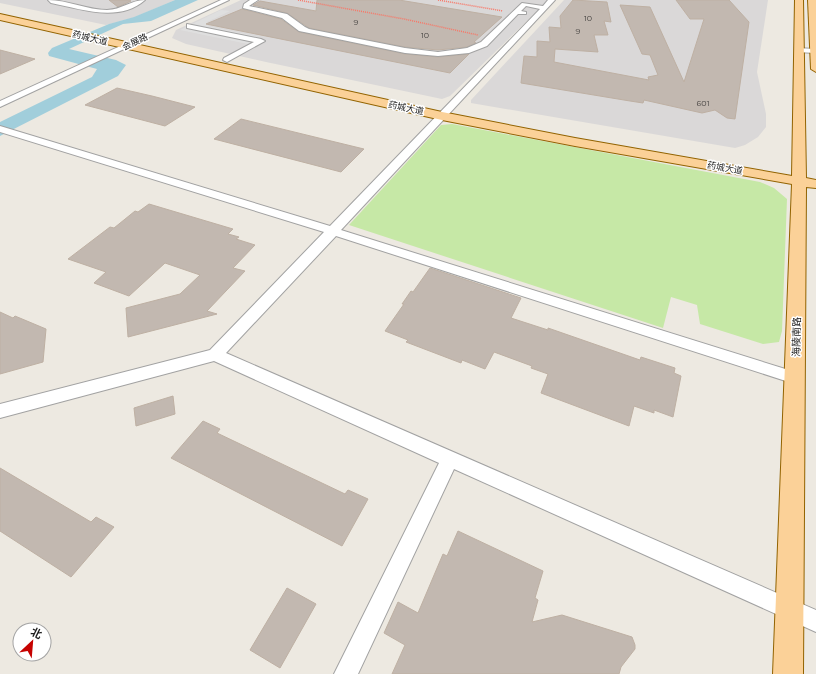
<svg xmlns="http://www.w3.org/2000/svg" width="816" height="674" viewBox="0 0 816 674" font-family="Montserrat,'Noto Sans SC',sans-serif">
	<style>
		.residential { fill: #dad8d8 }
		.grass { fill: #c6e8a6 }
		.parking { fill: #dfdfdf }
		.water { fill: #a1cedb }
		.building { fill: #c2b8b0; stroke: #beb0a3 }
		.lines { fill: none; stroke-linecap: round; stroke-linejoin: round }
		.minor-casing { stroke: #a2a2a2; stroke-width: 2 }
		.major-casing { stroke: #926301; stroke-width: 2 }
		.path { stroke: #f97666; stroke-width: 1.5; stroke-dasharray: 1 1; stroke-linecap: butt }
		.minor { fill: #fff; fill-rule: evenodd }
		.major { fill: #fbd198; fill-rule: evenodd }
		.labels { text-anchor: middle; stroke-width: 3; stroke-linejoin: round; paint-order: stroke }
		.number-label { font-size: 8px; fill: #454240 }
		.far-street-label { font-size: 9px; fill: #1b1b1b; stroke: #fff }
		.street-label { font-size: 10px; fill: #1b1b1b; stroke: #fff }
	</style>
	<rect width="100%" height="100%" fill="#ede9e1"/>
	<g class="residential">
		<polygon points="0,0 175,0 135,17 106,25 0,3"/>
		<polygon points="241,0 551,0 545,8 536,12 450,96 442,99 266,62 186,44 172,38 176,30"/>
		<polygon points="564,0 768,0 757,72 766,114 766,127 758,137 745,145 735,148 471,103 471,100"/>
	</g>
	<polygon class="grass" points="452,124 760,182 774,188 787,199 782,331 779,342 763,344 700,324 697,305 671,297 663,328 349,225 441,125"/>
	<polygon class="parking" points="221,10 230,11 207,22 208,26 260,37 248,44 180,30"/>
	<polygon class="water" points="175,0 198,0 151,21 123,24 69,49 116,60 126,65 118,76 0,136 0,122 92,77 97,69 49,56 48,53 52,48 109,24 134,17"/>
	<g class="building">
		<polygon points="109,0 129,0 131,1 118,7"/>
		<polygon points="317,0 399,0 502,17 474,42 476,43 467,47 438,50 405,47 309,28 287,13 253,5 260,1 316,11"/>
		<polygon points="573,0 607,2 611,22 604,21 608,35 594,35 598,52 555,49 554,62 649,80 648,77 658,75 650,55 642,54 620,5 650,7 684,82 704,19 690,19 676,0 729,0 749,22 735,119 727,118 715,110 702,113 644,100 643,103 630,101 521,83 524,56 537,57 537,41 550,42 549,27 561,28 560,16"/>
		<polygon points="242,9 281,19 299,32 405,54 438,57 469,54 450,73 206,24"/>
		<polygon points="0,50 35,59 0,74"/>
		<polygon points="117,88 152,96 195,107 165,126 85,105"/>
		<polygon points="241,119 327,140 364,149 341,172 214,139"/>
		<polygon points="149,204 233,229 228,234 239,237 236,239 255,245 233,268 245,271 207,311 217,314 128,337 126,308 180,294 200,275 165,263 129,296 94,283 106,272 68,259 110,227 114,228 135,211 138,212"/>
		<polygon points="430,268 521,298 511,318 548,330 548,328 640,360 641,357 675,368 674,373 681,376 673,417 654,410 654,413 634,406 629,426 541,393 548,374 531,368 532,366 494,352 485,369 462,360 461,363 406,342 408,340 385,331 404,304 402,304 411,291 413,292"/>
		<polygon points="0,312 13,318 15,316 46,329 43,362 0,374"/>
		<polygon points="173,396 175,414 136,426 134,408"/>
		<polygon points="203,421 220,429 217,433 345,494 348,490 368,499 342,546 171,458"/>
		<polygon points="0,468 91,522 96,517 114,527 71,577 0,531"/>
		<polygon points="458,531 543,571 535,598 538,600 532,622 562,615 632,637 635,645 635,649 621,667 619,674 392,674 405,645 384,633 398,602 418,613 443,554 447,556"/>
		<polygon points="287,588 316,604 280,668 250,650"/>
	</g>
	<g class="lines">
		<defs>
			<g id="minor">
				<path d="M48 0C68 0 87 10 107 10 121 10 131 0 145 0 119 23 81 9 51 3Z"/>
				<polygon points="221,0 229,0 0,107 0,101"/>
				<polygon points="250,0 258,0 249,6 287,14 305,27 309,29 405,48 438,52 467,48 481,42 522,3 543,6 548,0 555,0 341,230 795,372 801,373 803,378 801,383 795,384 336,236 226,353 816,610 816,632 454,469 358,674 334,674 439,463 214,361 0,418 0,404 210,350 324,232 0,132 0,126 330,226 540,9 526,6 521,11 526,12 526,14 518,14 487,46 469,53 438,56 405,53 309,33 299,31 282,18 243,8 244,4"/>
				<polygon points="187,24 261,39 265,41 227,62 223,60 224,58 254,42 187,28"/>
				<polygon points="796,48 816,49 816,53 796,52"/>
			</g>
			<g id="major">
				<polygon points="795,0 803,0 806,178 816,180 816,188 806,187 803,674 773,674 792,184 575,146 442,120 0,20 0,14 442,112 575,138 792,176"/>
				<polygon points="808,0 816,0 816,72 811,69"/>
			</g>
		</defs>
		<use href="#minor" class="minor-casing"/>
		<use href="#major" class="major-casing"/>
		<g class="path">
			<polyline points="298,0 404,19 478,35"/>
			<polyline points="438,0 503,11"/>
		</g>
		<use href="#minor" class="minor"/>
		<use href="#major" class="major"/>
	</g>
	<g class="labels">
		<g class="number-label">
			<text x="588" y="21">10</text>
			<text x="356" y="25">9</text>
			<text x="578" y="34">9</text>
			<text x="425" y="38">10</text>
			<text x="703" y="106">601</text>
		</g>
		<g class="far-street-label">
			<text transform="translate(90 38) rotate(13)" y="3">药城大道</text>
			<text transform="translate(135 42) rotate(-25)" y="3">会展路</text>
			<text transform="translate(406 108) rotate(12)" y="3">药城大道</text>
			<text transform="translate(725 168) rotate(10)" y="3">药城大道</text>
		</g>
		<g class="street-label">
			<text transform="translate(796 337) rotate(-89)" y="4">海陵南路</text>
		</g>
	</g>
	<g transform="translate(32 642) rotate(26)"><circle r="19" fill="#ffffff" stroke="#a4a4a4"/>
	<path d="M0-3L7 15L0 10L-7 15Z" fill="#c60201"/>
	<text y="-6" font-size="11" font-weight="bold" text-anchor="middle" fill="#1b1b1b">北</text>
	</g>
</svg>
